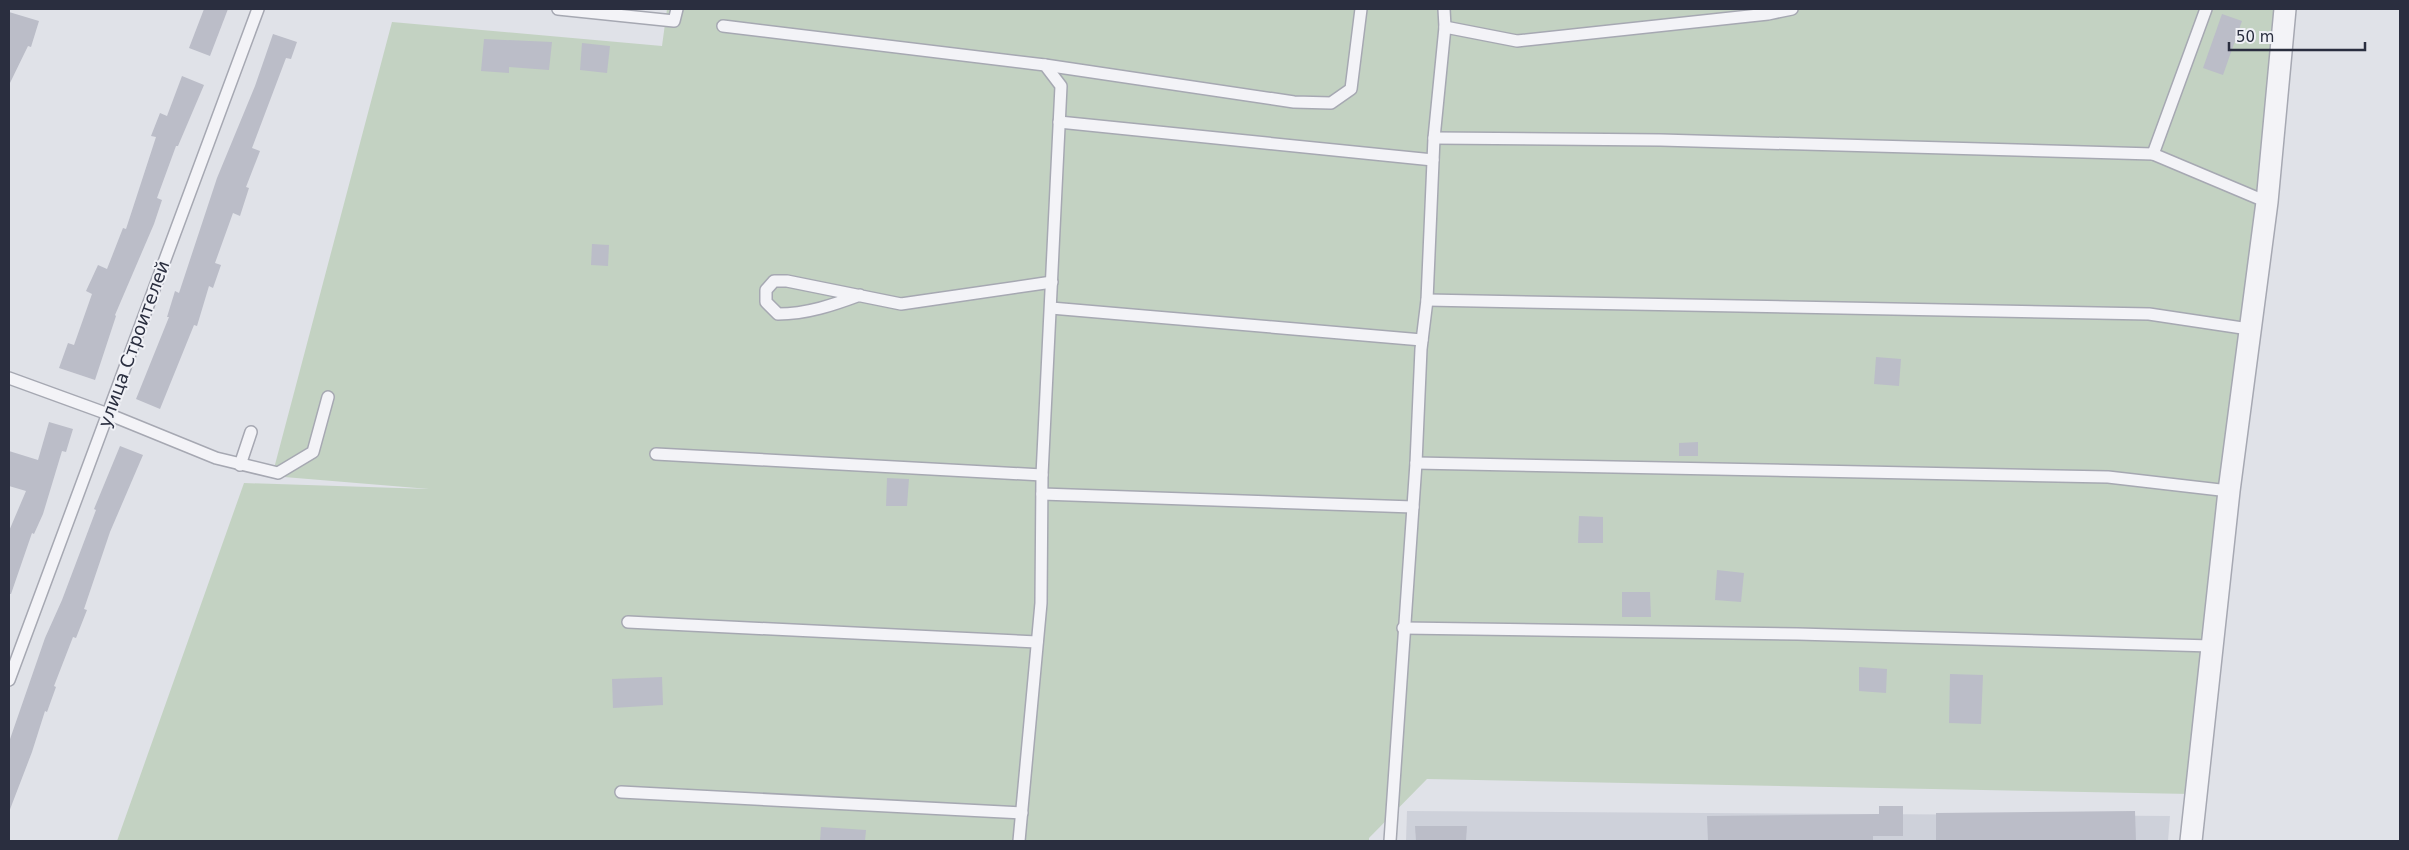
<svg xmlns="http://www.w3.org/2000/svg" width="2409" height="850" viewBox="0 0 2409 850" font-family="'DejaVu Sans',sans-serif">
	<style>
		.built { fill: #ced1da }
		.green { fill: #c3d2c2 }
		.building { fill: #bbbdc8 }
		.lines { fill: none; stroke-linecap: round; stroke-linejoin: round }
		.service-casing { stroke: #a6a8b2; stroke-width: 14 }
		.minor-casing { stroke: #a6a8b2; stroke-width: 24 }
		.service { stroke: #f3f3f7; stroke-width: 11 }
		.minor { stroke: #f3f3f7; stroke-width: 21 }
		.labels { text-anchor: middle; stroke-width: 4; stroke-linejoin: round; paint-order: stroke }
		.street-label { font-size: 18px; fill: #2a2e3f; stroke: #f0f1f6 }
	</style>
	<rect width="100%" height="100%" fill="#e0e2e8"/>
	<polygon class="built" points="1407,811 2170,816 2168,841 1406,841"/>
	<polygon class="green" points="667,9 2282,9 2191,794 1427,779 1369,838 1369,841 117,841 244,483 429,489 272,476 392,22 662,46"/>
	<g class="building">
		<polygon points="204,9 228,9 210,56 189,48"/>
		<polygon points="9,12 39,21 31,47 28,46 9,85"/>
		<polygon points="2222,14 2242,21 2223,75 2203,68"/>
		<polygon points="273,34 297,42 291,59 286,58 252,148 260,151 246,187 249,188 240,216 233,213 215,263 221,265 213,288 209,286 197,326 194,325 160,409 136,399 169,317 167,317 175,291 179,293 217,178 255,86"/>
		<polygon points="484,39 552,42 549,70 509,67 509,73 481,71"/>
		<polygon points="582,43 610,46 607,73 580,70"/>
		<polygon points="182,76 204,85 178,146 176,146 157,198 162,200 154,224 115,315 116,316 95,380 59,368 68,343 74,345 92,294 86,291 98,265 107,269 123,228 126,229 156,137 151,136 160,113 167,116"/>
		<polygon points="592,244 609,245 608,266 591,265"/>
		<polygon points="1876,357 1901,359 1899,386 1874,384"/>
		<polygon points="49,422 73,429 66,452 62,451 43,514 34,534 32,533 11,594 9,594 9,531 26,491 9,486 9,451 38,460"/>
		<polygon points="1698,442 1698,456 1679,456 1679,443"/>
		<polygon points="120,446 143,455 110,532 84,609 87,610 76,638 73,637 54,686 56,687 47,712 45,711 32,752 9,812 9,742 45,638 62,600 96,510 94,509"/>
		<polygon points="887,478 909,479 907,506 886,506"/>
		<polygon points="1579,516 1603,517 1603,543 1578,543"/>
		<polygon points="1717,570 1744,573 1741,602 1715,600"/>
		<polygon points="1622,592 1650,592 1651,617 1622,617"/>
		<polygon points="1859,667 1887,669 1886,693 1859,691"/>
		<polygon points="1950,674 1983,675 1981,724 1949,723"/>
		<polygon points="662,677 663,705 613,708 612,679"/>
		<polygon points="1879,806 1903,806 1903,836 1873,836 1873,841 1708,841 1707,816 1879,814"/>
		<polygon points="2135,811 2136,841 1936,841 1936,813"/>
		<polygon points="1415,826 1467,826 1466,841 1416,841"/>
		<polygon points="821,827 866,830 865,841 820,841"/>
	</g>
	<g class="lines">
		<defs>
			<g id="service">
				<polyline points="558,9 674,21 677,9"/>
				<polyline points="723,26 1045,65 1061,86 1042,475 1041,603 1019,841"/>
				<polyline points="1445,27 1517,41 1768,14 1792,9"/>
				<polyline points="1045,65 1294,102 1331,103 1351,89 1361,9"/>
				<polyline points="1059,122 1433,160"/>
				<polyline points="1434,138 1661,140 2153,154 2267,202"/>
				<polyline points="2153,154 2206,9"/>
				<path d="M860 295C833 305 807 314 778 314L766 302V290L774 281H787L901 304 1052 282"/>
				<polyline points="1427,300 2149,314 2249,329"/>
				<polyline points="1051,308 1422,340"/>
				<polyline points="9,378 108,414 216,458 278,473 313,452 328,397"/>
				<polyline points="656,454 1042,475"/>
				<polyline points="1416,463 2108,477 2229,491"/>
				<polyline points="240,465 251,432"/>
				<polyline points="1042,494 1413,507"/>
				<polyline points="628,622 1037,642"/>
				<polyline points="1403,628 1798,634 2211,646"/>
				<polyline points="9,680 258,9"/>
				<polyline points="621,792 1022,813"/>
				<polyline points="1390,841 1416,463 1421,349 1427,300 1434,138 1445,27 1444,9"/>
			</g>
			<polyline id="minor" points="2191,841 2229,491 2267,202 2285,9"/>
		</defs>
		<use href="#service" class="service-casing"/>
		<use href="#minor" class="minor-casing"/>
		<use href="#service" class="service"/>
		<use href="#minor" class="minor"/>
	</g>
	<g class="labels">
		<g class="street-label">
			<text transform="translate(134 344) rotate(-70)" y="6">улица Строителей</text>
		</g>
	</g>
	<rect width="2409" height="850" fill="none" stroke="#2a2e3f" stroke-width="20"/>
	<path d="M2229 42v8h136v-8" fill="none" stroke="#2a2e3f" stroke-width="2.5"/>
	<text x="2236" y="42" font-size="15" fill="#2a2e3f" stroke="#f0f1f6" stroke-width="4" paint-order="stroke">50 m</text>
</svg>
